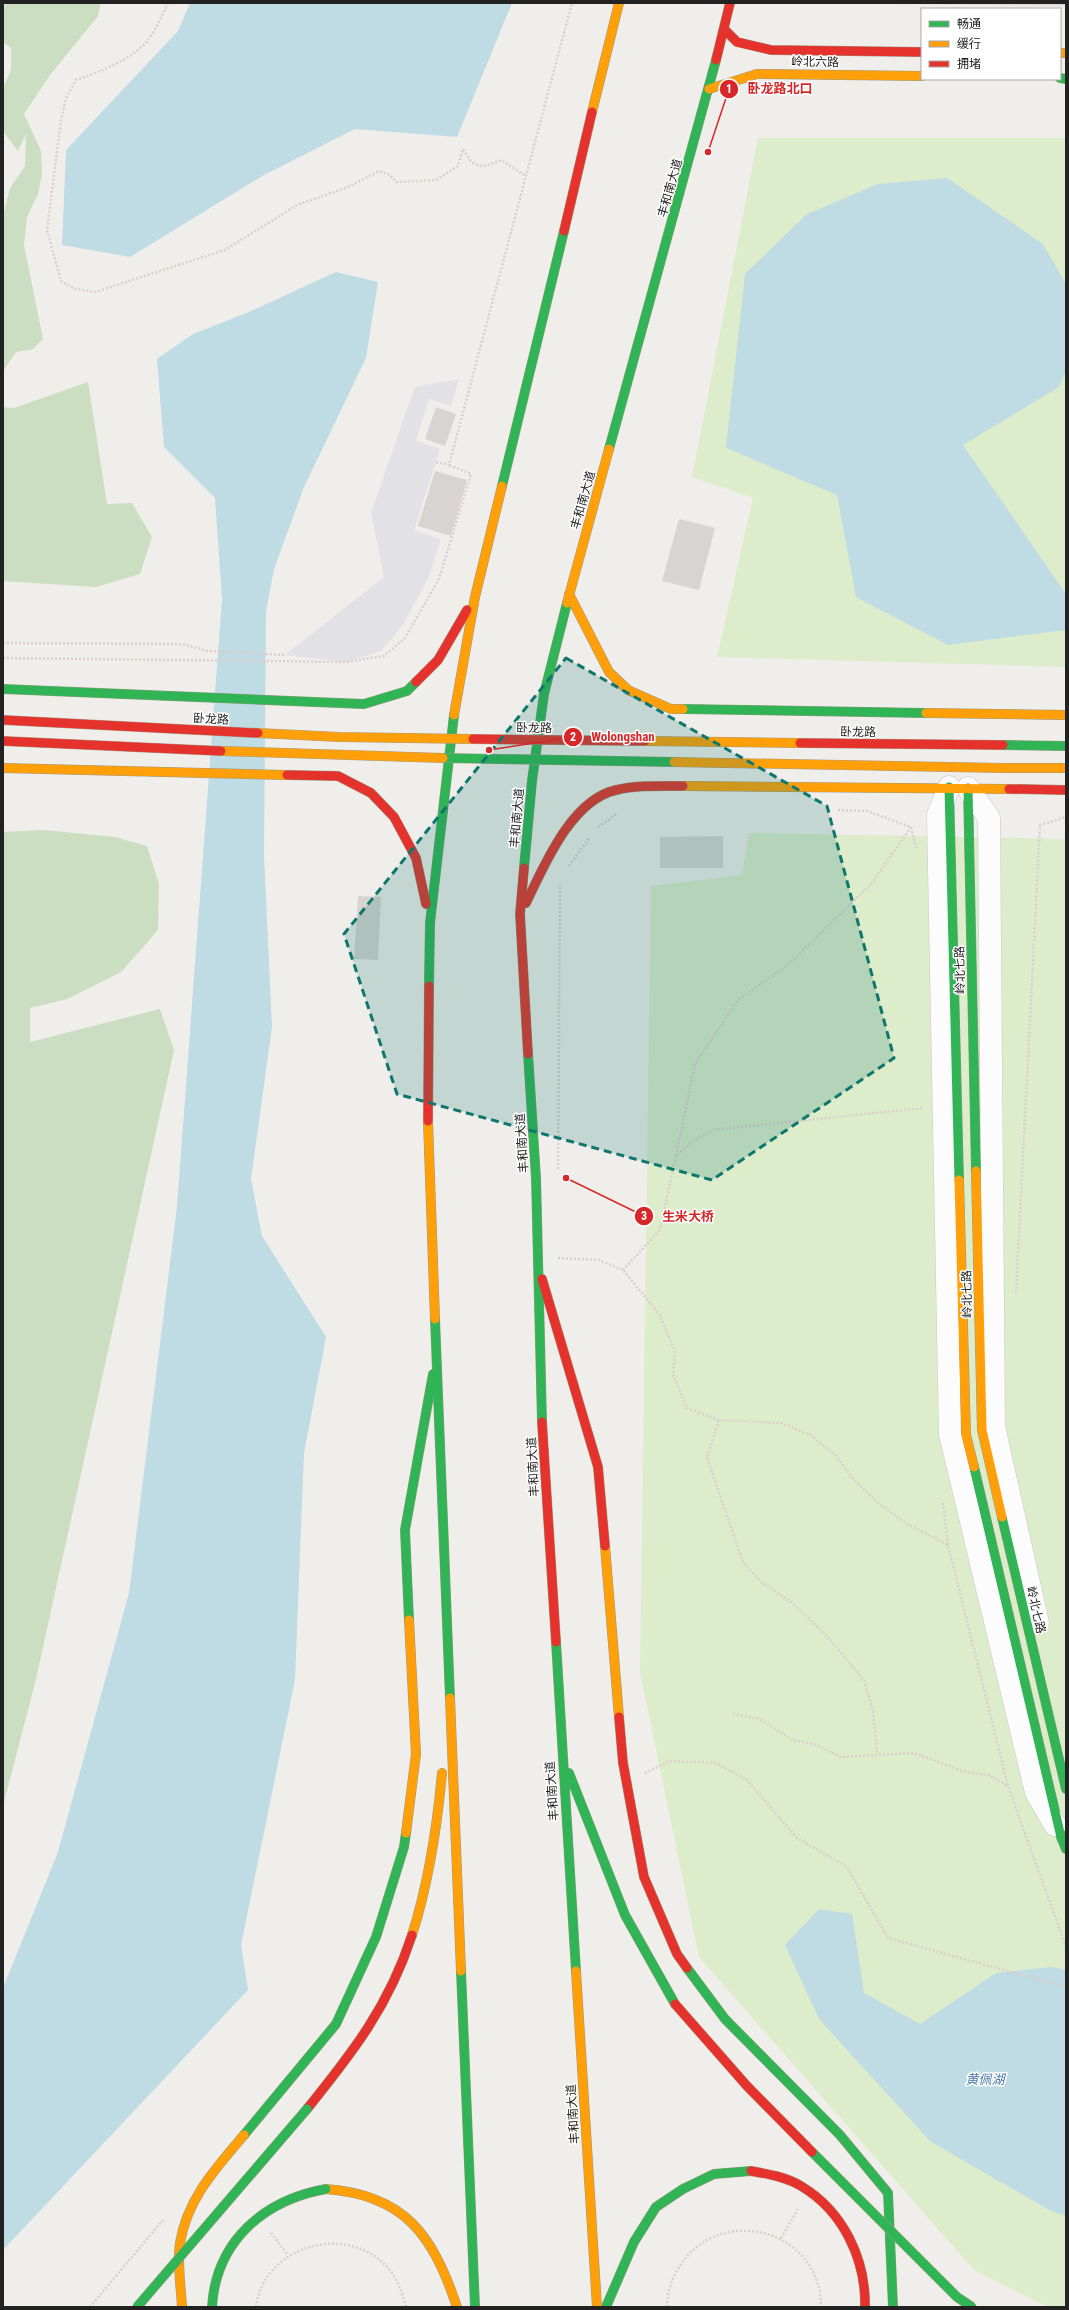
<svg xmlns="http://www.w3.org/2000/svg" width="1069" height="2310" viewBox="0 0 1069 2310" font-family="'Roboto Condensed','Noto Sans SC',sans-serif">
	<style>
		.residential { fill: #dfdedc }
		.grass { fill: #ddeccb }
		.forest { fill: #cbdec1 }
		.plaza { fill: #e2e1e5 }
		.water { fill: #bfdbe3 }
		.building { fill: #d7d4d2 }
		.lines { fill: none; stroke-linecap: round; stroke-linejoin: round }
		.street-casing { stroke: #c9c8c7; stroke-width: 23 }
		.fast-casing { stroke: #999a82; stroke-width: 10 }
		.slow-casing { stroke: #999a82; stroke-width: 10 }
		.jam-casing { stroke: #999a82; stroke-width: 10 }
		.path { stroke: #dccecd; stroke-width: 2.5; stroke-dasharray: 2 2; stroke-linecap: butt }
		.street { stroke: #fdfcfc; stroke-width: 22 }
		.fast { stroke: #30b455; stroke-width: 9 }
		.slow { stroke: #ff9f0a; stroke-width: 9 }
		.jam { stroke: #e5322d; stroke-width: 9 }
		.fast-bridge-casing { stroke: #a79c86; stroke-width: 10; stroke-linecap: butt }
		.slow-bridge-casing { stroke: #a79c86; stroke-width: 10; stroke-linecap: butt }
		.jam-bridge-casing { stroke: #a79c86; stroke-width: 10; stroke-linecap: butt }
		.fast-bridge { stroke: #30b455; stroke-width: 9 }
		.slow-bridge { stroke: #ff9f0a; stroke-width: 9 }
		.jam-bridge { stroke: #e5322d; stroke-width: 9 }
		.marked { fill: #0f766e; fill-opacity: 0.2; stroke: #0f766e; stroke-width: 3; stroke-dasharray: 8 5; stroke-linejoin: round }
		.labels { text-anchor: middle; stroke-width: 3; stroke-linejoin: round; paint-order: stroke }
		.street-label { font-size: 12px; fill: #222; stroke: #fff }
		.water-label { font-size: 13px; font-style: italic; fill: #4a7aab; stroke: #fff }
		.leader { fill: none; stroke: #d62828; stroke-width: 1.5 }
		.callout-dot { fill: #d62828; stroke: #fff; stroke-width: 1.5 }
		.mark-label { font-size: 12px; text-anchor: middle; font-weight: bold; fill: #fff }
		.callout-label { font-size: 13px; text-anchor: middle; font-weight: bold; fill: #d62828; stroke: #fff; stroke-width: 3; stroke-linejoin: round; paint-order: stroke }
	</style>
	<rect width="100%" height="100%" fill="#f0eeeb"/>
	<polygon class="residential" points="810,3 1066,3 1066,6"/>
	<g class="grass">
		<polygon points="758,138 1066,138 1066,667 717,657 753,498 692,477"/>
		<polygon points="749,833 1066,839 1066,2307 1048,2307 974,2270 699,1957 640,1672 651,886 742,875"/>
	</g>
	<g class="forest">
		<polygon points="6,3 101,3 98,16 50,75 24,114 41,151 42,174 38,194 27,217 24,245 43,339 33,349 16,352 3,371 3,216 10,188 25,166 26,134 18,151 3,131 3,88 11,70 11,48 3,42 3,9"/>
		<polygon points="88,382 107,504 132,503 152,537 140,574 96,587 3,581 3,407 14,408"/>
		<polygon points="44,830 115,837 147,846 159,884 158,930 121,972 67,999 30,1008 30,1042 160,1009 174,1050 36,1679 3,1806 3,832"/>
	</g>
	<polygon class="plaza" points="459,379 451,406 429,399 416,441 440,449 414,530 441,539 428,579 402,626 381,651 347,662 285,655 384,577 371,513 415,387"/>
	<g class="water">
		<polygon points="190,3 512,3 457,137 355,129 262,176 130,257 62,245 66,150 178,31"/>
		<polygon points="947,178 1043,244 1066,284 1066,371 1059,387 963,445 1066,594 1066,630 948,645 856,597 837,495 726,448 745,274 807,214 878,184"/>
		<polygon points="336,272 378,282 366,358 304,487 274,569 266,612 264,855 272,1027 251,1179 262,1236 326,1337 304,1453 295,1680 241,1945 248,1990 3,2250 3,1988 58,1852 129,1593 177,1207 222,599 215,498 164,447 157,359 193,334 249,312"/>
		<polygon points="819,1909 852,1914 864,1993 920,2024 996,1973 1052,1967 1066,1970 1066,2216 1051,2211 931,2142 819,2019 785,1945"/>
	</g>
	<g class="building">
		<polygon points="436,407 456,414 445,446 425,439"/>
		<polygon points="435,471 467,480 451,536 418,526"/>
		<polygon points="679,519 715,528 699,590 662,581"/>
		<polygon points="723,836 723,868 660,868 660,837"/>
		<polygon points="358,896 381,897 378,960 354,959"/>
	</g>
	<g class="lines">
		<defs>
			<g id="street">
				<polyline points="949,787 938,815 950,1434 1036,1792 1055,1825"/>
				<polyline points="968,788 989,818 994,1427 1038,1623"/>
			</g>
			<g id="fast">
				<polyline points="1060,78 1066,79"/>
				<polyline points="609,449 716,60"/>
				<polyline points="502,486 564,231"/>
				<polyline points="3,689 364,704 407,691 416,682"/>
				<polyline points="683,709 926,713"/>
				<polyline points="1003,745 1066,746"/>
				<polyline points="949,787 959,1180"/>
				<polyline points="968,788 976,1171"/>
				<polyline points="524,868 532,781 544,694 567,603"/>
				<polyline points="429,986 430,923 454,715"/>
				<polyline points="528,1054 536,1178 542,1422"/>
				<polyline points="435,1319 450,1698"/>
				<polyline points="974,1467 1061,1837 1066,1849"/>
				<polyline points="1002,1517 1066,1789"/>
				<polyline points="409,1620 405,1530 433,1374"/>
				<polyline points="556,1642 576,1971"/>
				<polyline points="569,1773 625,1915 675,2004"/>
				<polyline points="687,1968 725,2019 840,2135 888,2193 893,2307"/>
				<polyline points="461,1971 475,2307"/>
				<polyline points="244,2135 336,2024 376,1937 404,1847 406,1833"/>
				<polyline points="606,2307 634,2242 656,2207 683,2189 714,2174 751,2171"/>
			</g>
			<g id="slow">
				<polyline points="1060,53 1066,53"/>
				<polyline points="709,89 757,74 922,76"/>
				<polyline points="592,112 619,3"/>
				<polyline points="569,594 609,672 628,690 671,709 683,709"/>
				<polyline points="567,603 609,449"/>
				<polyline points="926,713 1066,715"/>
				<polyline points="454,715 475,597 502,486"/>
				<polyline points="3,768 287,775"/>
				<polyline points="1003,768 1066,768"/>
				<polyline points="683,786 1009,789"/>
				<polyline points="428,1121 435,1319"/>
				<polyline points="976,1171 982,1430 1002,1517"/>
				<polyline points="959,1180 966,1435 974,1467"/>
				<polyline points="605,1546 619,1717"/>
				<polyline points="450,1698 461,1971"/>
				<polyline points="406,1833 416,1754 409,1620"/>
				<path d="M412 1935C429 1882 437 1828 442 1773"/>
				<polyline points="576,1971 597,2307"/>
				<path d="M326 2189C406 2195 433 2236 457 2307"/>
				<path d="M182 2307C181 2287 177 2263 180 2243 187 2199 216 2168 244 2135"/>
			</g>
			<g id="jam">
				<polyline points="724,29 737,42 771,50 922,52"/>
				<polyline points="716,60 730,3"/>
				<polyline points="564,231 592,112"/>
				<polyline points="416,682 438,660 467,610"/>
				<polyline points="287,775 338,776 371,793 394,817 416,858 426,904"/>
				<polyline points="1009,789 1066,790"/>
				<polyline points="524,868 520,914 528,1054"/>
				<path d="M526 903C544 866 571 800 616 790 638 785 661 786 683 786"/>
				<polyline points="428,1121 429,986"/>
				<polyline points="542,1279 598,1467 605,1546"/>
				<polyline points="542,1422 556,1642"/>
				<polyline points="619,1717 623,1763 644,1877 677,1954 687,1968"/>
				<path d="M307 2109C353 2052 389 2006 412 1935"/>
			</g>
		</defs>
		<use href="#street" class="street-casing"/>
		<use href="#fast" class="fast-casing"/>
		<use href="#slow" class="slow-casing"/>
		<use href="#jam" class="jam-casing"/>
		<g class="path">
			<path d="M168 3C162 16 156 30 147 41 133 59 97 73 76 80L66 98 61 120 47 230 61 281 75 289 95 292 225 250 297 205 346 188 379 171 388 174 397 182 436 180 458 166 463 149C474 169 481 169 501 160L526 176"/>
			<polyline points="436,462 449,465 572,3"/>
			<polyline points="3,643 181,644 208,651 285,655"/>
			<polyline points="3,658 347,662 384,656 405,638 439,579 471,474 449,465"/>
			<polyline points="838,810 867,811 911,827 916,848"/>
			<polyline points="598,827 618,813"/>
			<polyline points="569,866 590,837"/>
			<polyline points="676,1156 695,1064 738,1000 788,965 872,883 911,827"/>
			<polyline points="558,1169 560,884"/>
			<polyline points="558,1258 599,1260 623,1270 660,1315 675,1352 673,1375 687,1408 719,1420 782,1423 812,1436 836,1456 853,1479 878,1503 907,1524 948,1545"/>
			<polyline points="623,1270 660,1230 676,1156 693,1141 713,1130 923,1108"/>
			<polyline points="1016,1293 1040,825 1066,817"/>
			<polyline points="719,1420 707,1458 743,1562 761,1582 790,1601 825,1634 864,1680 873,1711 877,1754"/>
			<polyline points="943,1503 948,1545 1008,1786 1066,1947"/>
			<polyline points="733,1714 760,1719 793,1740 814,1744 841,1757 914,1753 966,1772 989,1775 1008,1786"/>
			<polyline points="645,1773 670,1761 716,1763 747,1780 797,1838 847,1867 888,1938 1066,1987"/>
			<polyline points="271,2233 288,2255"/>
			<polyline points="781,2238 798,2209"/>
			<polyline points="90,2307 163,2220"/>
			<path d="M256 2307C263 2247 345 2222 386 2266 397 2277 402 2292 406 2307"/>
			<path d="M667 2307C667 2294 671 2280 678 2269 717 2202 821 2228 821 2307"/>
		</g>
		<use href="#street" class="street"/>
		<use href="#fast" class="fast"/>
		<use href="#slow" class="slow"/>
		<use href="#jam" class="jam"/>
		<defs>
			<g id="fast-bridge">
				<polyline points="443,758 674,762"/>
				<polyline points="812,2152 957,2297 972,2307"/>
				<polyline points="137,2307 307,2109"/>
				<path d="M212 2307C216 2241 264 2200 326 2189"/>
			</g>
			<g id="slow-bridge">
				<polyline points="258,733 339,737 473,739"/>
				<polyline points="645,741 800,743"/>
				<polyline points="221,751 443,758"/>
				<polyline points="674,762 1003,768"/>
			</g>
			<g id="jam-bridge">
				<polyline points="3,720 258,733"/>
				<polyline points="473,739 645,741"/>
				<polyline points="3,741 221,751"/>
				<polyline points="800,743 1003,745"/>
				<polyline points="675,2004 747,2086 812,2152"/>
				<path d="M751 2171C768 2174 786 2177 801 2186 843 2211 866 2259 865 2307"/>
			</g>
		</defs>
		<use href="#fast-bridge" class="fast-bridge-casing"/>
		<use href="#slow-bridge" class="slow-bridge-casing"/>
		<use href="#jam-bridge" class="jam-bridge-casing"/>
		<use href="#fast-bridge" class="fast-bridge"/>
		<use href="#slow-bridge" class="slow-bridge"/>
		<use href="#jam-bridge" class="jam-bridge"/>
	</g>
	<path class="marked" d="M566 658 827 806 894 1058 712 1180 397 1094 344 934Z"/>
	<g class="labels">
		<g class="street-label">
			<text transform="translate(815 62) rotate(1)" y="4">岭北六路</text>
			<text transform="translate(670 188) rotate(-74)" y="4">丰和南大道</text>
			<text transform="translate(583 500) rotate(-74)" y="4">丰和南大道</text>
			<text transform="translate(211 719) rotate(3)" y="4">卧龙路</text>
			<text transform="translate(534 728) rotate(1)" y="4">卧龙路</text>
			<text transform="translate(858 732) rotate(1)" y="4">卧龙路</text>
			<text transform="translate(517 818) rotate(-85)" y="4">丰和南大道</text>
			<text transform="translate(960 970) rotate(-91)" y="4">岭北七路</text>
			<text transform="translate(522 1143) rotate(-94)" y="4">丰和南大道</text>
			<text transform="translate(967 1294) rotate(-91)" y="4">岭北七路</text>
			<text transform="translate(533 1467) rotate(-93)" y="4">丰和南大道</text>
			<text transform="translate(1036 1610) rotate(77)" y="4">岭北七路</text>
			<text transform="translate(552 1791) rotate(-94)" y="4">丰和南大道</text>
			<text transform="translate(573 2114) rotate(-94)" y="4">丰和南大道</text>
		</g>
		<g class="water-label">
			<text x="985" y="2084">黄佩湖</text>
		</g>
	</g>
	<path class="leader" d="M708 152L729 89M489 750L573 737M566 1178L644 1216"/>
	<g class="callout-dot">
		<circle cx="708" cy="152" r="4"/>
		<circle cx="489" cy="750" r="4"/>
		<circle cx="566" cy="1178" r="4"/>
		<circle cx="729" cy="89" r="10"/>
		<circle cx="573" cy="737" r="10"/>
		<circle cx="644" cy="1216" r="10"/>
	</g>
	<g class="mark-label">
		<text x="729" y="93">1</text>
		<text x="573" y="741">2</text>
		<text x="644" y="1220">3</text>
	</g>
	<g class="callout-label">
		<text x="780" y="93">卧龙路北口</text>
		<text x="623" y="741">Wolongshan</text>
		<text x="688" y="1221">生米大桥</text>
	</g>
	<rect width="1069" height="2310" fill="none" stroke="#222222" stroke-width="8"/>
	<rect x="921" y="8" width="140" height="72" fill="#ffffff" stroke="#a7a7a7"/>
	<rect x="929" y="21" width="20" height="6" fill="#30b455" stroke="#a7a7a7"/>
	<text x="957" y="28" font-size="12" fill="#222222">畅通</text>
	<rect x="929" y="41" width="20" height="6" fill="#ff9f0a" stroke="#a7a7a7"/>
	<text x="957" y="48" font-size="12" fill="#222222">缓行</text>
	<rect x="929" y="61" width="20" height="6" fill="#e5322d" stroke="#a7a7a7"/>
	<text x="957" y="68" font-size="12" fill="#222222">拥堵</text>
</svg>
